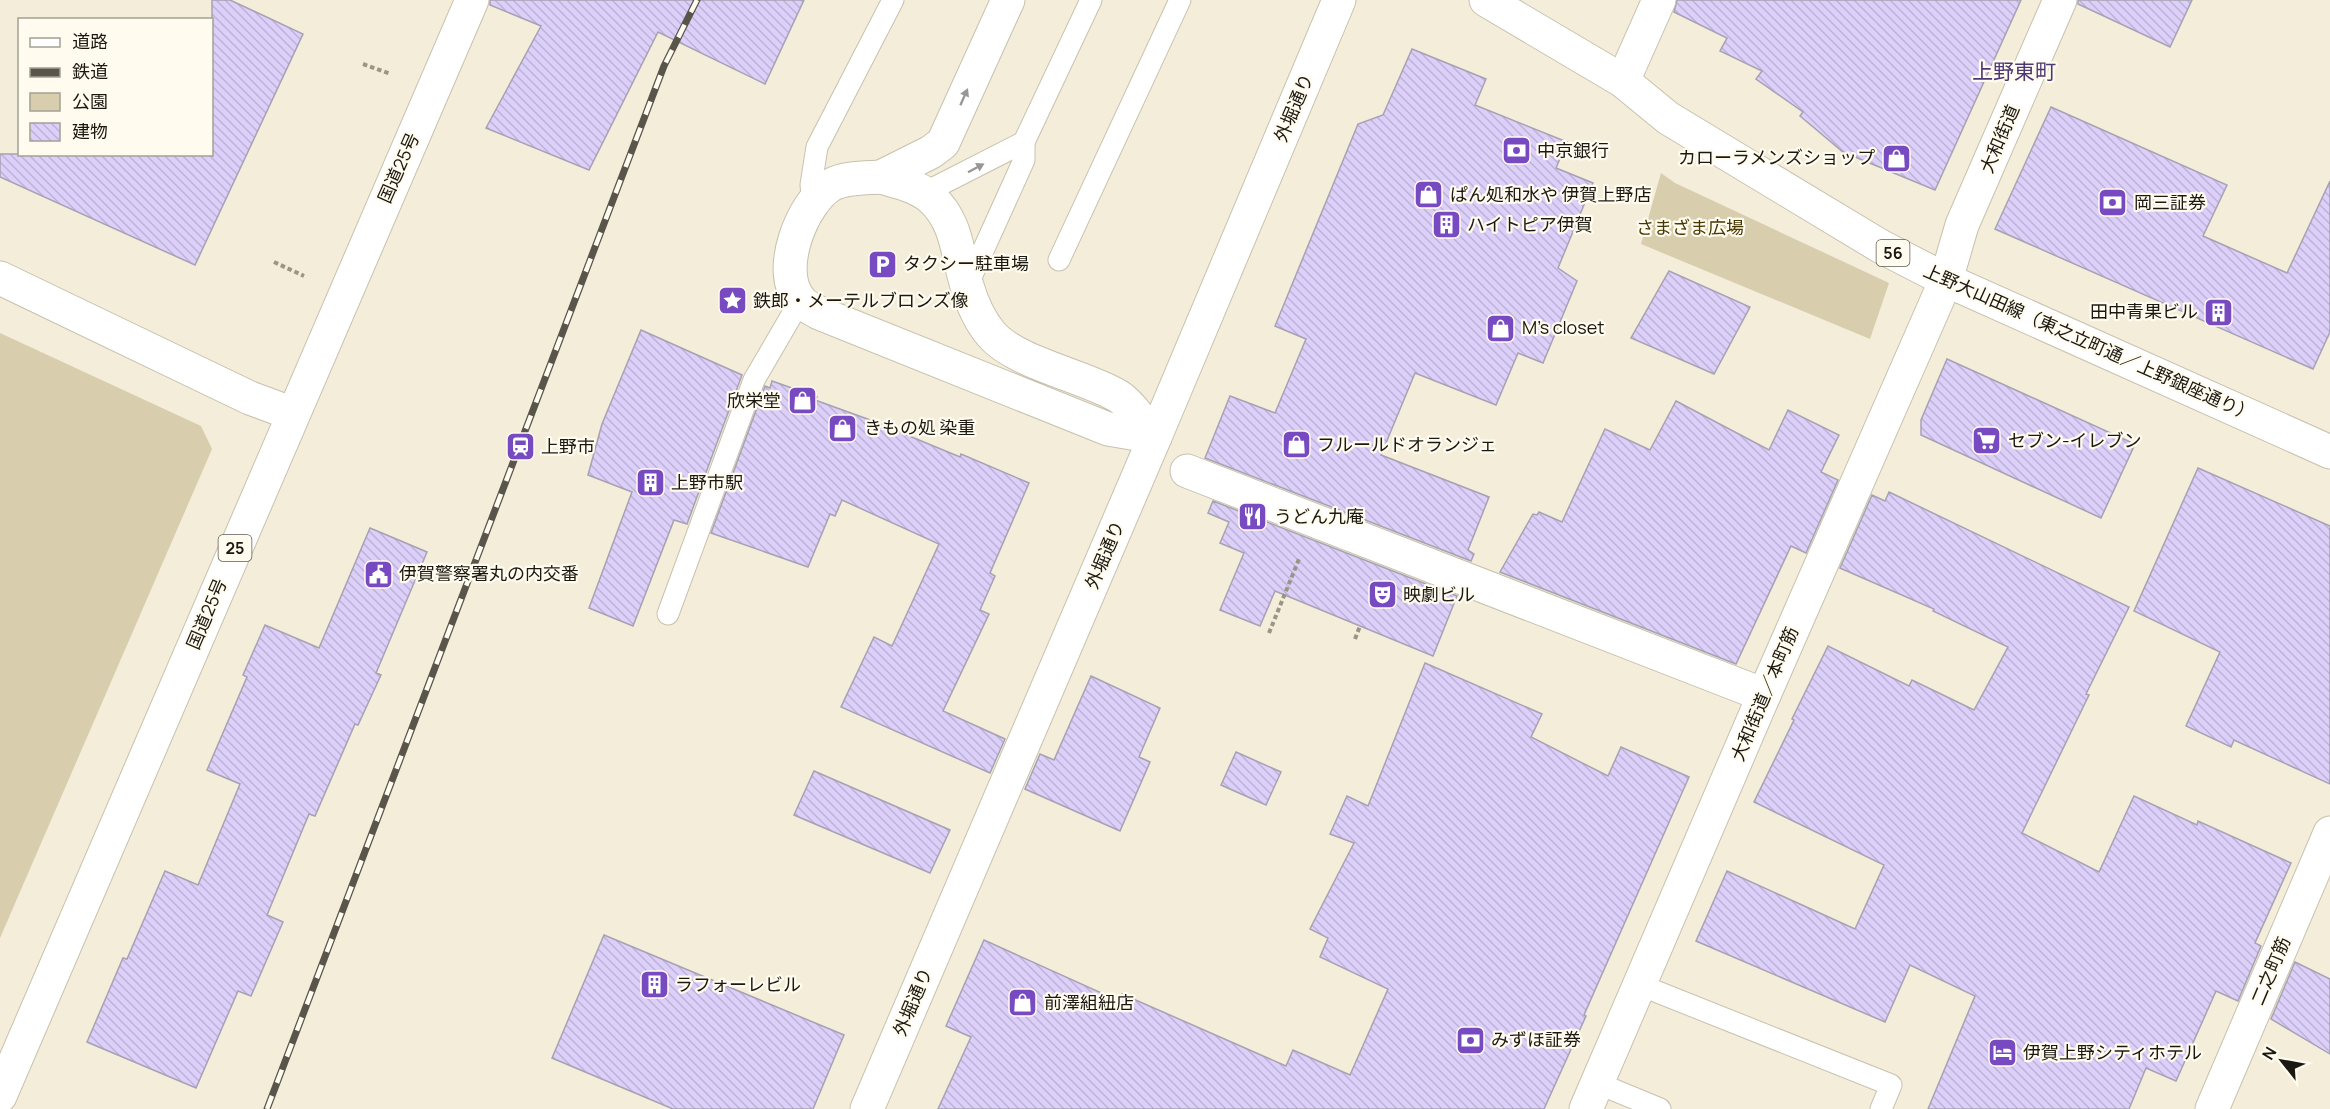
<svg xmlns="http://www.w3.org/2000/svg" width="2330" height="1109" viewBox="0 0 2330 1109" font-family="Manrope,'Noto Sans JP',sans-serif">
	<style>
		.green { fill: #d8cdad }
		.building { fill: url(#building-back-hatch); stroke: #a6a1b3; stroke-width: 1.5 }
		.lines { fill: none; stroke-linecap: round; stroke-linejoin: round }
		.lane-casing { stroke: #c7c1ae; stroke-width: 23 }
		.street-casing { stroke: #c7c1ae; stroke-width: 35 }
		.secondary-casing { stroke: #c7c1ae; stroke-width: 35 }
		.primary-casing { stroke: #c7c1ae; stroke-width: 35 }
		.highway-casing { stroke: #c7c1ae; stroke-width: 35 }
		.path { stroke: #9b9587; stroke-width: 4; stroke-dasharray: 4.5 3; stroke-linecap: butt }
		.lane { stroke: #fff; stroke-width: 21 }
		.street { stroke: #fff; stroke-width: 33 }
		.secondary { stroke: #fff; stroke-width: 33 }
		.primary { stroke: #fff; stroke-width: 33 }
		.highway { stroke: #fff; stroke-width: 33 }
		.rail-casing { stroke: #59554a; stroke-width: 7 }
		.rail { stroke: #fffbef; stroke-width: 4.5; stroke-dasharray: 14; stroke-linecap: butt }
		.oneway { fill: #989794 }
		.labels { text-anchor: middle; stroke-width: 4.5; stroke-linejoin: round; paint-order: stroke }
		.shield { fill: #fffbef; stroke: #5f5c54; stroke-width: 1.5 }
		.shield-label { font-size: 16px; font-weight: bold; fill: #1b1811 }
		.street-label { font-size: 18px; fill: #1b1811; stroke: #fffbef }
		.poi-label { font-size: 18px; fill: #1b1811; stroke: #fffbef; text-anchor: start }
		.park-label { font-size: 18px; fill: #473700; stroke: #fffbef }
		.quarter-label { font-size: 21px; fill: #4d3875; stroke: #fffbef }
	</style>
	<defs>
		<pattern id="building-back-hatch" width="6" height="6" patternUnits="userSpaceOnUse" patternTransform="scale(1.5)"><rect width="6" height="6" fill="#dcd0fa"/><path d="M-1 5l2 2M0 0l6 6M5-1l2 2" fill="none" stroke="#bcb2d5"/></pattern>
	</defs>
	<rect width="100%" height="100%" fill="#f4edda"/>
	<g class="green">
		<polygon points="1661,173 1675,183 1889,283 1870,339 1641,244"/>
		<polygon points="0,333 201,426 212,449 0,938"/>
	</g>
	<g class="building">
		<polygon points="212,0 230,0 303,34 195,265 0,177 0,154 212,154"/>
		<polygon points="490,0 804,0 765,84 658,32 589,170 486,128 541,26 490,5"/>
		<polygon points="1677,0 2021,0 1935,190 1843,152 1800,116 1803,112 1756,79 1762,71 1720,51 1727,38 1674,12"/>
		<polygon points="2078,0 2192,0 2170,47 2078,4"/>
		<polygon points="1412,49 1486,79 1475,105 1567,142 1556,168 1593,183 1558,268 1577,281 1543,363 1518,353 1496,405 1415,373 1381,455 1489,497 1468,550 1474,554 1471,561 1205,458 1230,396 1275,413 1306,339 1275,326 1358,124 1383,115"/>
		<polygon points="2051,107 2227,185 2203,236 2287,273 2330,181 2330,332 2313,369 1995,229"/>
		<polygon points="1669,271 1750,307 1714,374 1631,338"/>
		<polygon points="641,330 742,375 687,524 674,520 633,626 589,608 632,492 588,475 602,424"/>
		<polygon points="1947,359 2135,444 2101,518 1921,435 1921,420"/>
		<polygon points="772,381 817,397 815,400 873,421 960,457 961,454 1029,483 990,573 995,576 980,610 989,614 943,711 1005,739 990,773 841,707 874,637 892,646 939,544 842,500 835,516 830,514 808,567 711,533 765,386 770,388"/>
		<polygon points="1676,401 1769,450 1788,410 1839,435 1821,472 1838,480 1806,553 1791,546 1736,664 1500,572 1533,514 1537,515 1539,512 1562,522 1605,429 1650,450"/>
		<polygon points="2198,468 2330,526 2330,784 2234,740 2231,747 2186,726 2220,652 2134,611"/>
		<polygon points="1889,492 2129,607 2086,694 2089,695 2022,833 2099,872 2134,796 2197,825 2198,821 2291,863 2255,943 2261,946 2238,1001 2216,991 2176,1081 2146,1068 2129,1109 1928,1109 1975,996 1910,965 1885,1022 1696,941 1727,871 1855,929 1884,865 1754,802 1794,720 1792,719 1828,646 1909,686 1912,680 1974,710 2008,647 1933,611 1934,609 1840,568 1872,495 1885,501"/>
		<polygon points="1213,501 1457,596 1433,656 1275,591 1260,626 1220,610 1244,553 1220,543 1229,522 1208,513"/>
		<polygon points="370,528 427,552 376,673 381,675 358,725 355,724 315,816 309,814 267,915 283,922 251,996 238,991 196,1088 87,1042 123,958 127,959 165,871 198,885 240,784 207,770 247,677 243,675 265,625 319,648"/>
		<polygon points="1425,663 1542,714 1531,737 1608,776 1621,747 1689,777 1584,1015 1586,1016 1544,1109 938,1109 971,1037 946,1026 984,940 1119,1001 1122,994 1286,1066 1293,1050 1350,1075 1388,989 1320,957 1328,938 1310,929 1354,843 1330,834 1347,796 1368,806"/>
		<polygon points="1091,676 1160,708 1139,757 1150,762 1120,831 1025,789 1040,754 1054,760"/>
		<polygon points="1236,752 1281,772 1266,805 1221,785"/>
		<polygon points="814,771 950,830 930,873 794,815"/>
		<polygon points="604,935 844,1035 813,1109 673,1109 552,1058"/>
		<polygon points="2295,962 2330,979 2330,1054 2271,1019"/>
	</g>
	<g class="lines">
		<defs>
			<g id="lane">
				<polyline points="1024,142 1091,0"/>
				<polyline points="924,193 1024,142 1024,160 967,286"/>
				<polyline points="813,204 811,185 817,147 893,0"/>
				<polyline points="1059,260 1180,0"/>
				<polyline points="668,614 754,380 800,301"/>
				<polyline points="1640,985 1891,1085 1881,1109"/>
				<polyline points="1597,1083 1660,1109"/>
			</g>
			<g id="street">
				<polyline points="1623,81 1659,0"/>
				<polyline points="0,278 250,398 293,414"/>
				<polyline points="1187,471 1764,695"/>
				<polyline points="867,1109 1155,437"/>
				<polyline points="1586,1109 1764,695 1946,280 1962,225 2060,0"/>
				<polyline points="2212,1109 2330,833"/>
			</g>
			<g id="secondary">
				<path d="M881 177C898 182 918 186 931 198 958 222 957 255 967 286 972 303 980 321 991 334 1015 363 1085 376 1118 396 1131 404 1145 426 1155 437L1108 429 819 313C813 309 804 306 800 300 775 271 802 203 831 185 845 177 866 178 881 177Z"/>
				<polyline points="881,177 931,152 943,143 1008,0"/>
				<polyline points="1155,437 1339,0"/>
			</g>
			<polyline id="primary" points="1486,0 1623,81 1668,118 1880,246 1946,280 2330,452"/>
			<polyline id="highway" points="0,1096 472,0"/>
		</defs>
		<use href="#lane" class="lane-casing"/>
		<use href="#street" class="street-casing"/>
		<use href="#secondary" class="secondary-casing"/>
		<use href="#primary" class="primary-casing"/>
		<use href="#highway" class="highway-casing"/>
		<g class="path">
			<polyline points="363,64 391,74"/>
			<polyline points="274,262 304,276"/>
			<polyline points="1269,633 1299,559"/>
			<polyline points="1355,639 1360,626"/>
		</g>
		<use href="#lane" class="lane"/>
		<use href="#street" class="street"/>
		<use href="#secondary" class="secondary"/>
		<use href="#primary" class="primary"/>
		<use href="#highway" class="highway"/>
		<defs>
			<polyline id="rail" points="267,1109 664,66 697,0"/>
		</defs>
		<use href="#rail" class="rail-casing"/>
		<use href="#rail" class="rail"/>
	</g>
	<defs><path id="oneway-solid" d="M-6-.8H1V-3.2L6.5 0L1 3.2V.8H-6Z" transform="scale(1.5)"/></defs>
	<g class="oneway">
		<use href="#oneway-solid" transform="translate(964 97) rotate(-66)"/>
		<use href="#oneway-solid" transform="translate(976 168) rotate(-28)"/>
	</g>
	<defs>
		<symbol id="bank-square" viewBox="-11 -11 22 22"><rect x="-9" y="-9" width="18" height="18" rx="4" fill="#784ac2" stroke="#fffbef"/><path d="M-6-4H6V4H-6ZM0-2.3a2.3 2.3 0 1 0 0 4.6a2.3 2.3 0 1 0 0-4.6Z" fill="#fff"/></symbol>
		<symbol id="shop-square" viewBox="-11 -11 22 22"><rect x="-9" y="-9" width="18" height="18" rx="4" fill="#784ac2" stroke="#fffbef"/><path d="M-5-2.5h2.3a2.7 3.5 0 0 1 5.4 0H5L5.5 6h-11ZM-1.5-2.5h3a1.5 2.3 0 0 0-3 0Z" fill="#fff"/></symbol>
		<symbol id="building-square" viewBox="-11 -11 22 22"><rect x="-9" y="-9" width="18" height="18" rx="4" fill="#784ac2" stroke="#fffbef"/><path d="M-4-6H4V6H1V3H-1V6H-4ZM-2.5-4.3h1.7v1.8h-1.7ZM.8-4.3h1.7v1.8H.8ZM-2.5-1h1.7V.8h-1.7ZM.8-1h1.7V.8H.8Z" fill="#fff"/></symbol>
		<symbol id="parking-square" viewBox="-11 -11 22 22"><rect x="-9" y="-9" width="18" height="18" rx="4" fill="#784ac2" stroke="#fffbef"/><path d="M-3.5-5.5H1a3.5 3.5 0 0 1 0 7H-1V5.5H-3.5ZM-1-3.4V-.6H.8a1.4 1.4 0 0 0 0-2.8Z" fill="#fff"/></symbol>
		<symbol id="sight-square" viewBox="-11 -11 22 22"><rect x="-9" y="-9" width="18" height="18" rx="4" fill="#784ac2" stroke="#fffbef"/><path d="M0-6L1.8-2.2L6-1.7L2.9 1.2L3.7 5.4L0 3.3L-3.7 5.4L-2.9 1.2L-6-1.7L-1.8-2.2Z" fill="#fff"/></symbol>
		<symbol id="supermarket-square" viewBox="-11 -11 22 22"><rect x="-9" y="-9" width="18" height="18" rx="4" fill="#784ac2" stroke="#fffbef"/><path d="M-6-5.5h2.5l.6 2H6L4.5 2H-2.5L-4.4-4H-6ZM-1.5 3.2a1.3 1.3 0 1 0 .1 0ZM3 3.2a1.3 1.3 0 1 0 .1 0Z" fill="#fff"/></symbol>
		<symbol id="station-square" viewBox="-11 -11 22 22"><rect x="-9" y="-9" width="18" height="18" rx="4" fill="#784ac2" stroke="#fffbef"/><path d="M-3-6H3Q5-6 5-4V2Q5 4 3 4L4.5 6H3L1.5 4h-3L-3 6H-4.5L-3 4Q-5 4-5 2V-4Q-5-6-3-6ZM-3.5-4v3h7v-3ZM-3.5 1v1.5H-2V1ZM2 1v1.5H3.5V1Z" fill="#fff"/></symbol>
		<symbol id="restaurant-square" viewBox="-11 -11 22 22"><rect x="-9" y="-9" width="18" height="18" rx="4" fill="#784ac2" stroke="#fffbef"/><path d="M-5-6h1v4h1v-4h1v4h1v-4h1v5L-1.5 .5V6h-2V.5L-5-1ZM5-6V6H3V1.5H1.5Q1.5-4 5-6Z" fill="#fff"/></symbol>
		<symbol id="civic-square" viewBox="-11 -11 22 22"><rect x="-9" y="-9" width="18" height="18" rx="4" fill="#784ac2" stroke="#fffbef"/><path d="M-.6-6.5H3V-4.5H.6V-3L4-1V1h2V6H-6V1h2V-1L-.6-3ZM-1.2 2.5V6h2.4V2.5Z" fill="#fff"/></symbol>
		<symbol id="theatre-square" viewBox="-11 -11 22 22"><rect x="-9" y="-9" width="18" height="18" rx="4" fill="#784ac2" stroke="#fffbef"/><path d="M-5-5.5Q0-4 5-5.5V0Q5 5 0 6Q-5 5-5 0ZM-3.3-2.5H-1v1.5H-3.3ZM1-2.5H3.3v1.5H1ZM-2.8 1Q0 5.5 2.8 1Z" fill="#fff"/></symbol>
		<symbol id="hotel-square" viewBox="-11 -11 22 22"><rect x="-9" y="-9" width="18" height="18" rx="4" fill="#784ac2" stroke="#fffbef"/><path d="M-6-4.5h1.5V1H6V5H4.5V3h-9V5H-6ZM-4 0a1.8 1.8 0 1 1 3.6 0ZM.5 0V-2.5h3Q6-2.5 6 0Z" fill="#fff"/></symbol>
	</defs>
	<g fill-rule="evenodd">
		<use href="#bank-square" x="1500" y="134" width="33" height="33"/>
		<use href="#shop-square" x="1880" y="142" width="33" height="33"/>
		<use href="#shop-square" x="1412" y="178" width="33" height="33"/>
		<use href="#bank-square" x="2096" y="186" width="33" height="33"/>
		<use href="#building-square" x="1430" y="208" width="33" height="33"/>
		<use href="#parking-square" x="866" y="248" width="33" height="33"/>
		<use href="#sight-square" x="716" y="284" width="33" height="33"/>
		<use href="#building-square" x="2202" y="296" width="33" height="33"/>
		<use href="#shop-square" x="1484" y="312" width="33" height="33"/>
		<use href="#shop-square" x="786" y="384" width="33" height="33"/>
		<use href="#shop-square" x="826" y="412" width="33" height="33"/>
		<use href="#supermarket-square" x="1970" y="424" width="33" height="33"/>
		<use href="#shop-square" x="1280" y="428" width="33" height="33"/>
		<use href="#station-square" x="504" y="430" width="33" height="33"/>
		<use href="#building-square" x="634" y="466" width="33" height="33"/>
		<use href="#restaurant-square" x="1236" y="500" width="33" height="33"/>
		<use href="#civic-square" x="362" y="558" width="33" height="33"/>
		<use href="#theatre-square" x="1366" y="578" width="33" height="33"/>
		<use href="#building-square" x="638" y="968" width="33" height="33"/>
		<use href="#shop-square" x="1006" y="986" width="33" height="33"/>
		<use href="#bank-square" x="1454" y="1024" width="33" height="33"/>
		<use href="#hotel-square" x="1986" y="1036" width="33" height="33"/>
	</g>
	<g class="labels">
		<g class="shield">
			<rect x="1876.5" y="240" width="33" height="26" rx="4.5"/>
			<rect x="218.5" y="535" width="33" height="26" rx="4.5"/>
		</g>
		<g class="shield-label">
			<text x="1893" y="259">56</text>
			<text x="235" y="554">25</text>
		</g>
		<g class="street-label">
			<text transform="translate(1294 108) rotate(-67)" y="6">外堀通り</text>
			<text transform="translate(2000 139) rotate(-67)" y="6">大和街道</text>
			<text transform="translate(399 168) rotate(-66)" y="6">国道25号</text>
			<text transform="translate(2089 343) rotate(24)" y="6">上野大山田線（東之立町通／上野銀座通り）</text>
			<text transform="translate(1105 555) rotate(-67)" y="6">外堀通り</text>
			<text transform="translate(207 614) rotate(-67)" y="6">国道25号</text>
			<text transform="translate(1765 694) rotate(-67)" y="6">大和街道／本町筋</text>
			<text transform="translate(2271 971) rotate(-67)" y="6">二之町筋</text>
			<text transform="translate(913 1002) rotate(-67)" y="6">外堀通り</text>
		</g>
		<g class="poi-label">
			<text x="1537" y="157">中京銀行</text>
			<text x="1875" y="164" text-anchor="end">カローラメンズショップ</text>
			<text x="1450" y="201">ぱん処和水や 伊賀上野店</text>
			<text x="2134" y="209">岡三証券</text>
			<text x="1467" y="231">ハイトピア伊賀</text>
			<text x="903" y="270">タクシー駐車場</text>
			<text x="753" y="307">鉄郎・メーテルブロンズ像</text>
			<text x="2198" y="318" text-anchor="end">田中青果ビル</text>
			<text x="1522" y="334">M’s closet</text>
			<text x="781" y="407" text-anchor="end">欣栄堂</text>
			<text x="864" y="434">きもの処 染重</text>
			<text x="2008" y="447">セブン-イレブン</text>
			<text x="1317" y="451">フルールドオランジェ</text>
			<text x="541" y="453">上野市</text>
			<text x="671" y="489">上野市駅</text>
			<text x="1274" y="523">うどん九庵</text>
			<text x="399" y="580">伊賀警察署丸の内交番</text>
			<text x="1403" y="601">映劇ビル</text>
			<text x="675" y="991">ラフォーレビル</text>
			<text x="1044" y="1009">前澤組紐店</text>
			<text x="1491" y="1046">みずほ証券</text>
			<text x="2023" y="1059">伊賀上野シティホテル</text>
		</g>
		<g class="park-label">
			<text x="1690" y="234">さまざま広場</text>
		</g>
		<g class="quarter-label">
			<text x="2014" y="79">上野東町</text>
		</g>
	</g>
	<rect x="18" y="18" width="195" height="138" fill="#fffbef" stroke="#a4a096" stroke-width="1.5"/>
	<rect x="30" y="38" width="30" height="9" fill="#ffffff" stroke="#a4a096" stroke-width="1.5"/>
	<text x="72" y="48" font-size="18" fill="#1b1811">道路</text>
	<rect x="30" y="68" width="30" height="9" fill="#59554a" stroke="#a4a096" stroke-width="1.5"/>
	<text x="72" y="78" font-size="18" fill="#1b1811">鉄道</text>
	<rect x="30" y="93" width="30" height="18" fill="#d8cdad" stroke="#a4a096" stroke-width="1.5"/>
	<text x="72" y="108" font-size="18" fill="#1b1811">公園</text>
	<rect x="30" y="123" width="30" height="18" fill="url(#building-back-hatch)" stroke="#a4a096" stroke-width="1.5"/>
	<text x="72" y="138" font-size="18" fill="#1b1811">建物</text>
	<g transform="translate(2282 1061) rotate(301)" stroke="#fffbef" stroke-width="4.5" paint-order="stroke">
	<path d="M0-4.5L10 22L0 15L-10 22Z" fill="#1b1811"/>
	<text y="-9" font-size="16" font-weight="bold" text-anchor="middle" fill="#1b1811">N</text>
	</g>
</svg>
